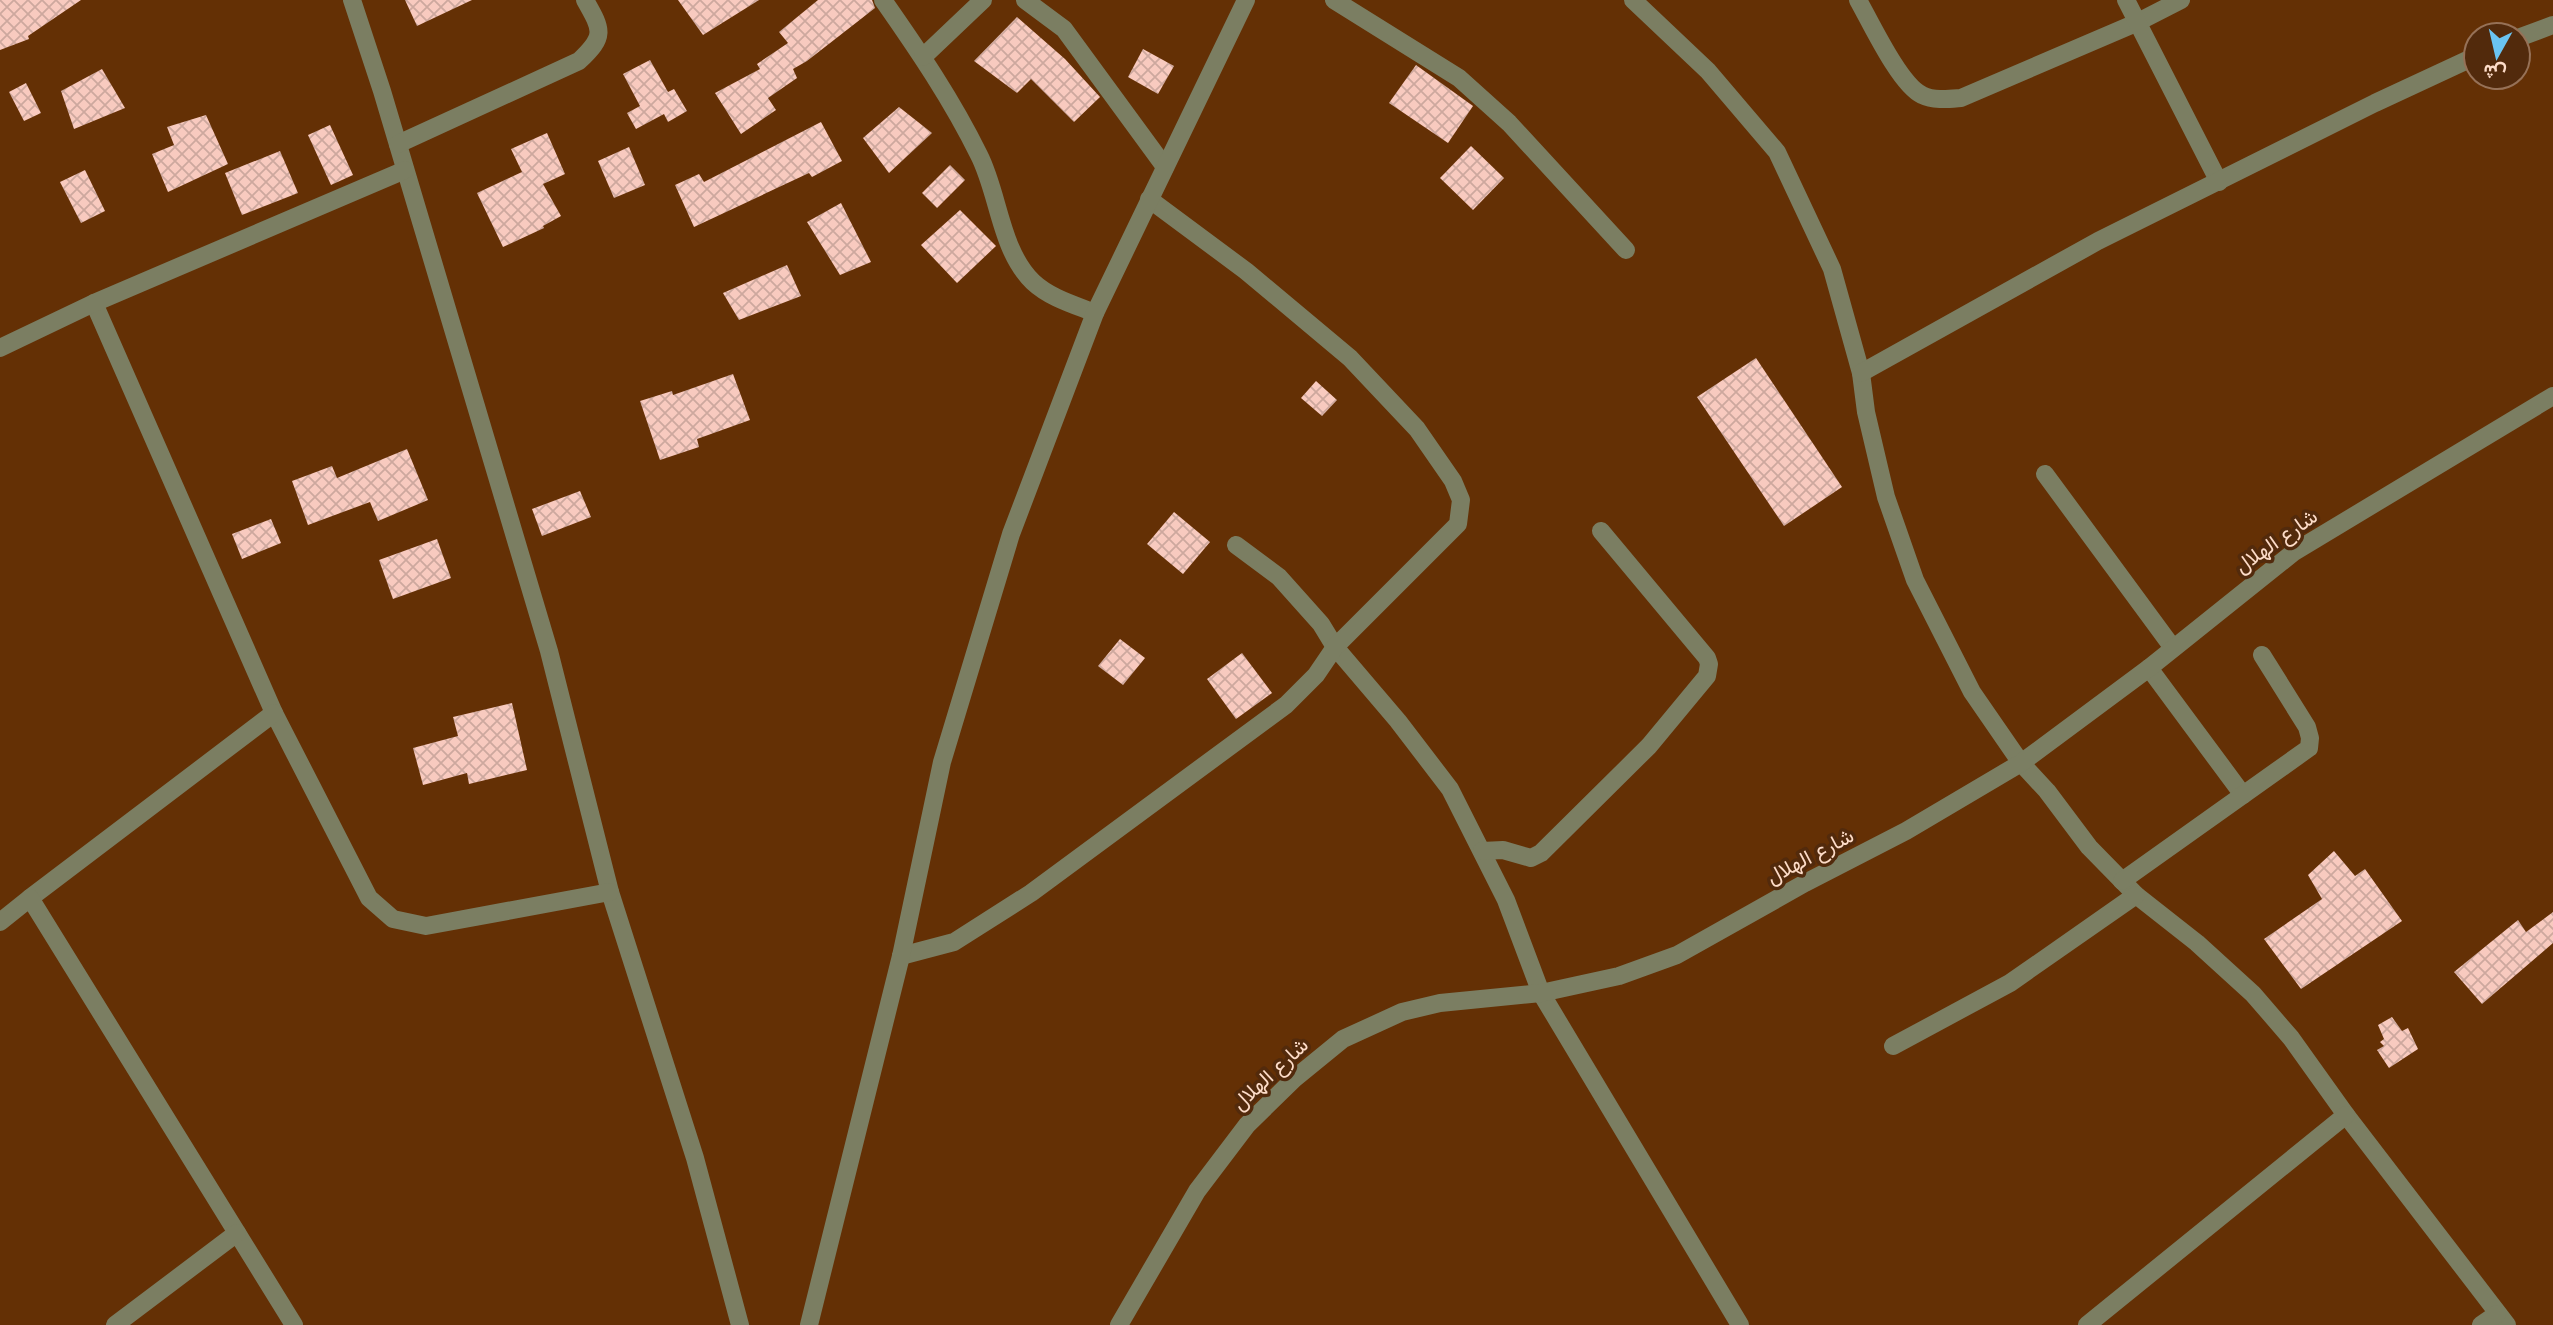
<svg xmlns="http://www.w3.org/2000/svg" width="2553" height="1325" viewBox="0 0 2553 1325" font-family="Lato,Vazirmatn,sans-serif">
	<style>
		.building { fill: url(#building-cross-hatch) }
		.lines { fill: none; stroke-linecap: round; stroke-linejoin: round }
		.minor { stroke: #7b7e62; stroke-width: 18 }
		.labels { text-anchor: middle; stroke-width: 7; stroke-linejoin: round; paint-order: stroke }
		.street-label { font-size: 21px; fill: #fddcc8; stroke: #522a0c }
	</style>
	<defs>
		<pattern id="building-cross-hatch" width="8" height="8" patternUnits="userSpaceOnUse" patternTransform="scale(1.75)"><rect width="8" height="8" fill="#f8cabf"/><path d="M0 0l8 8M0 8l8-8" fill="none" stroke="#cda89e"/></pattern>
	</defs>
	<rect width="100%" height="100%" fill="#643005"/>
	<g class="building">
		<polygon points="0,0 81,0 28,36 29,39 0,50"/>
		<polygon points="405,0 472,0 417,26"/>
		<polygon points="678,0 759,0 703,35"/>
		<polygon points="818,0 872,0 875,8 807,61 793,69 797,78 768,98 776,110 741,134 715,93 760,69 757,64 788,43 779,32"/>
		<polygon points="1017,17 1065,59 1100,97 1074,122 1031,79 1017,93 974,61"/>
		<polygon points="1143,49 1174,66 1158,94 1128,77"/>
		<polygon points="650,60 668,92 674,89 687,111 668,122 664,114 636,129 627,113 640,106 623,74"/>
		<polygon points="1416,65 1473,106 1448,143 1389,103"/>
		<polygon points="102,69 125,108 74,129 61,91"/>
		<polygon points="26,83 41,113 24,121 9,92"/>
		<polygon points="899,107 932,133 889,173 863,138"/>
		<polygon points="206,115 228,164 168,192 152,154 174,145 167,127"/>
		<polygon points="821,122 842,161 812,177 809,173 694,227 675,185 699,174 704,182"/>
		<polygon points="330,125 353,175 331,185 308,135"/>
		<polygon points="547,133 565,174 543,184 561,216 543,226 544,228 503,247 477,193 522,172 511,149"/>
		<polygon points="1471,146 1504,178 1473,210 1440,178"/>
		<polygon points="629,147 645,185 614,198 598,161"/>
		<polygon points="280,151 298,193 242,215 225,173"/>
		<polygon points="950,165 965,180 937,208 922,193"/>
		<polygon points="85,170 105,211 81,223 60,182"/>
		<polygon points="841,203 871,262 840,275 807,222"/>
		<polygon points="960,210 996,246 957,283 921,245"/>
		<polygon points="787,265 801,296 739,320 723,293"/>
		<polygon points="1756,358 1842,487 1784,526 1697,397"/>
		<polygon points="733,374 750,420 697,439 699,447 660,460 640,401 672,391 673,395"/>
		<polygon points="1316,381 1337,400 1322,416 1301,398"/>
		<polygon points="407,449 428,500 378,521 370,502 308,525 292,481 332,466 337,478"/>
		<polygon points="580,491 591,517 542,536 532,509"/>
		<polygon points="1174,512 1210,542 1183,574 1147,544"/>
		<polygon points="271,519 281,543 242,559 232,534"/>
		<polygon points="437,539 451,578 393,599 379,560"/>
		<polygon points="1120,639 1145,658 1123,685 1098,666"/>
		<polygon points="1242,653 1272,693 1236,719 1207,679"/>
		<polygon points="512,703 527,770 469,784 467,773 423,785 413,748 458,736 453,717"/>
		<polygon points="2334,851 2355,876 2365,869 2402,921 2301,989 2264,939 2322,899 2308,875"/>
		<polygon points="2553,912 2553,943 2482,1004 2454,972 2518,920 2526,932"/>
		<polygon points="2392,1017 2402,1031 2408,1028 2418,1049 2389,1068 2377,1050 2384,1046 2380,1042 2384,1039 2378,1025"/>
	</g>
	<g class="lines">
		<g class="minor">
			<polyline points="352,0 382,91 549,651 610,892 695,1158 740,1325"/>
			<path d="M883 0C918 50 952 100 979 155 999 194 1000 250 1033 282 1050 298 1075 305 1095 313"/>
			<polyline points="1025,0 1064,29 1165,167"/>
			<polyline points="1334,0 1459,78 1509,123 1626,250"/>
			<polyline points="1633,0 1708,71 1777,152 1832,269 1861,373 1866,412 1886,497 1915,580 1972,692 2021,763 2047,791 2089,847 2136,895 2197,943 2253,994 2291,1038 2346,1115 2507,1325"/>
			<path d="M1858 0C1871 23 1900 85 1922 95 1934 101 1949 99 1961 98L2136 23 2181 0"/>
			<polyline points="2126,0 2219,182"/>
			<polyline points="2518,38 2553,25"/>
			<polyline points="923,57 983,0"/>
			<path d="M398 144 579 61C606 36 602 30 585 0"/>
			<polyline points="94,303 274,713 369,898 393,919 426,926 610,892"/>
			<polyline points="0,348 94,303 405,170"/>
			<polyline points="1861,373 2098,241 2375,103 2476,56"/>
			<polyline points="2045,474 2173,648"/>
			<polyline points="1236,545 1279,577 1321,624 1335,647 1398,721 1450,789 1506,900 1541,993 1740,1325"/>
			<polyline points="2149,668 2243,795"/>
			<polyline points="1482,851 1503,850 1531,858 1541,853 1649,746 1707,676 1709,664 1707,658 1601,531"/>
			<polyline points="2122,881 2309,748 2310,738 2307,727 2262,655"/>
			<polyline points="30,898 274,713"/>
			<polyline points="0,922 30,898 294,1325"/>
			<polyline points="901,956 954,942 1031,893 1286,705 1316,675 1335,647 1458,524 1461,500 1453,481 1417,429 1350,358 1246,271 1149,199"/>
			<polyline points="1893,1046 2010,983 2136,895"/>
			<polyline points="115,1325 237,1233"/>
			<polyline points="809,1325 901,956 942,762 1011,534 1095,313 1246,0"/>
			<polyline points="1119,1325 1197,1191 1247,1125 1294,1079 1343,1039 1402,1012 1440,1003 1541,993 1619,976 1677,955 1805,883 1906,831 2021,763 2149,668 2294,552 2553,396"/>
			<polyline points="2087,1325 2346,1115"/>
			<polyline points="2481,1325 2497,1314"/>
		</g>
	</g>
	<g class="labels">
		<g class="street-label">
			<text transform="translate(2276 541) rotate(-35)" y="7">شارع الهلال</text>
			<text transform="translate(1810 856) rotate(-28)" y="7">شارع الهلال</text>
			<text transform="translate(1270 1074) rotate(-43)" y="7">شارع الهلال</text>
		</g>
	</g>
	<g transform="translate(2497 56) rotate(188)"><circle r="33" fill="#522a0c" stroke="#967157" stroke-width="2"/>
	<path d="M0-5L12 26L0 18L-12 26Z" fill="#6ac3f1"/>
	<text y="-10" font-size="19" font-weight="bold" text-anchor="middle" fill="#fddcc8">ش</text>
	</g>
</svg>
